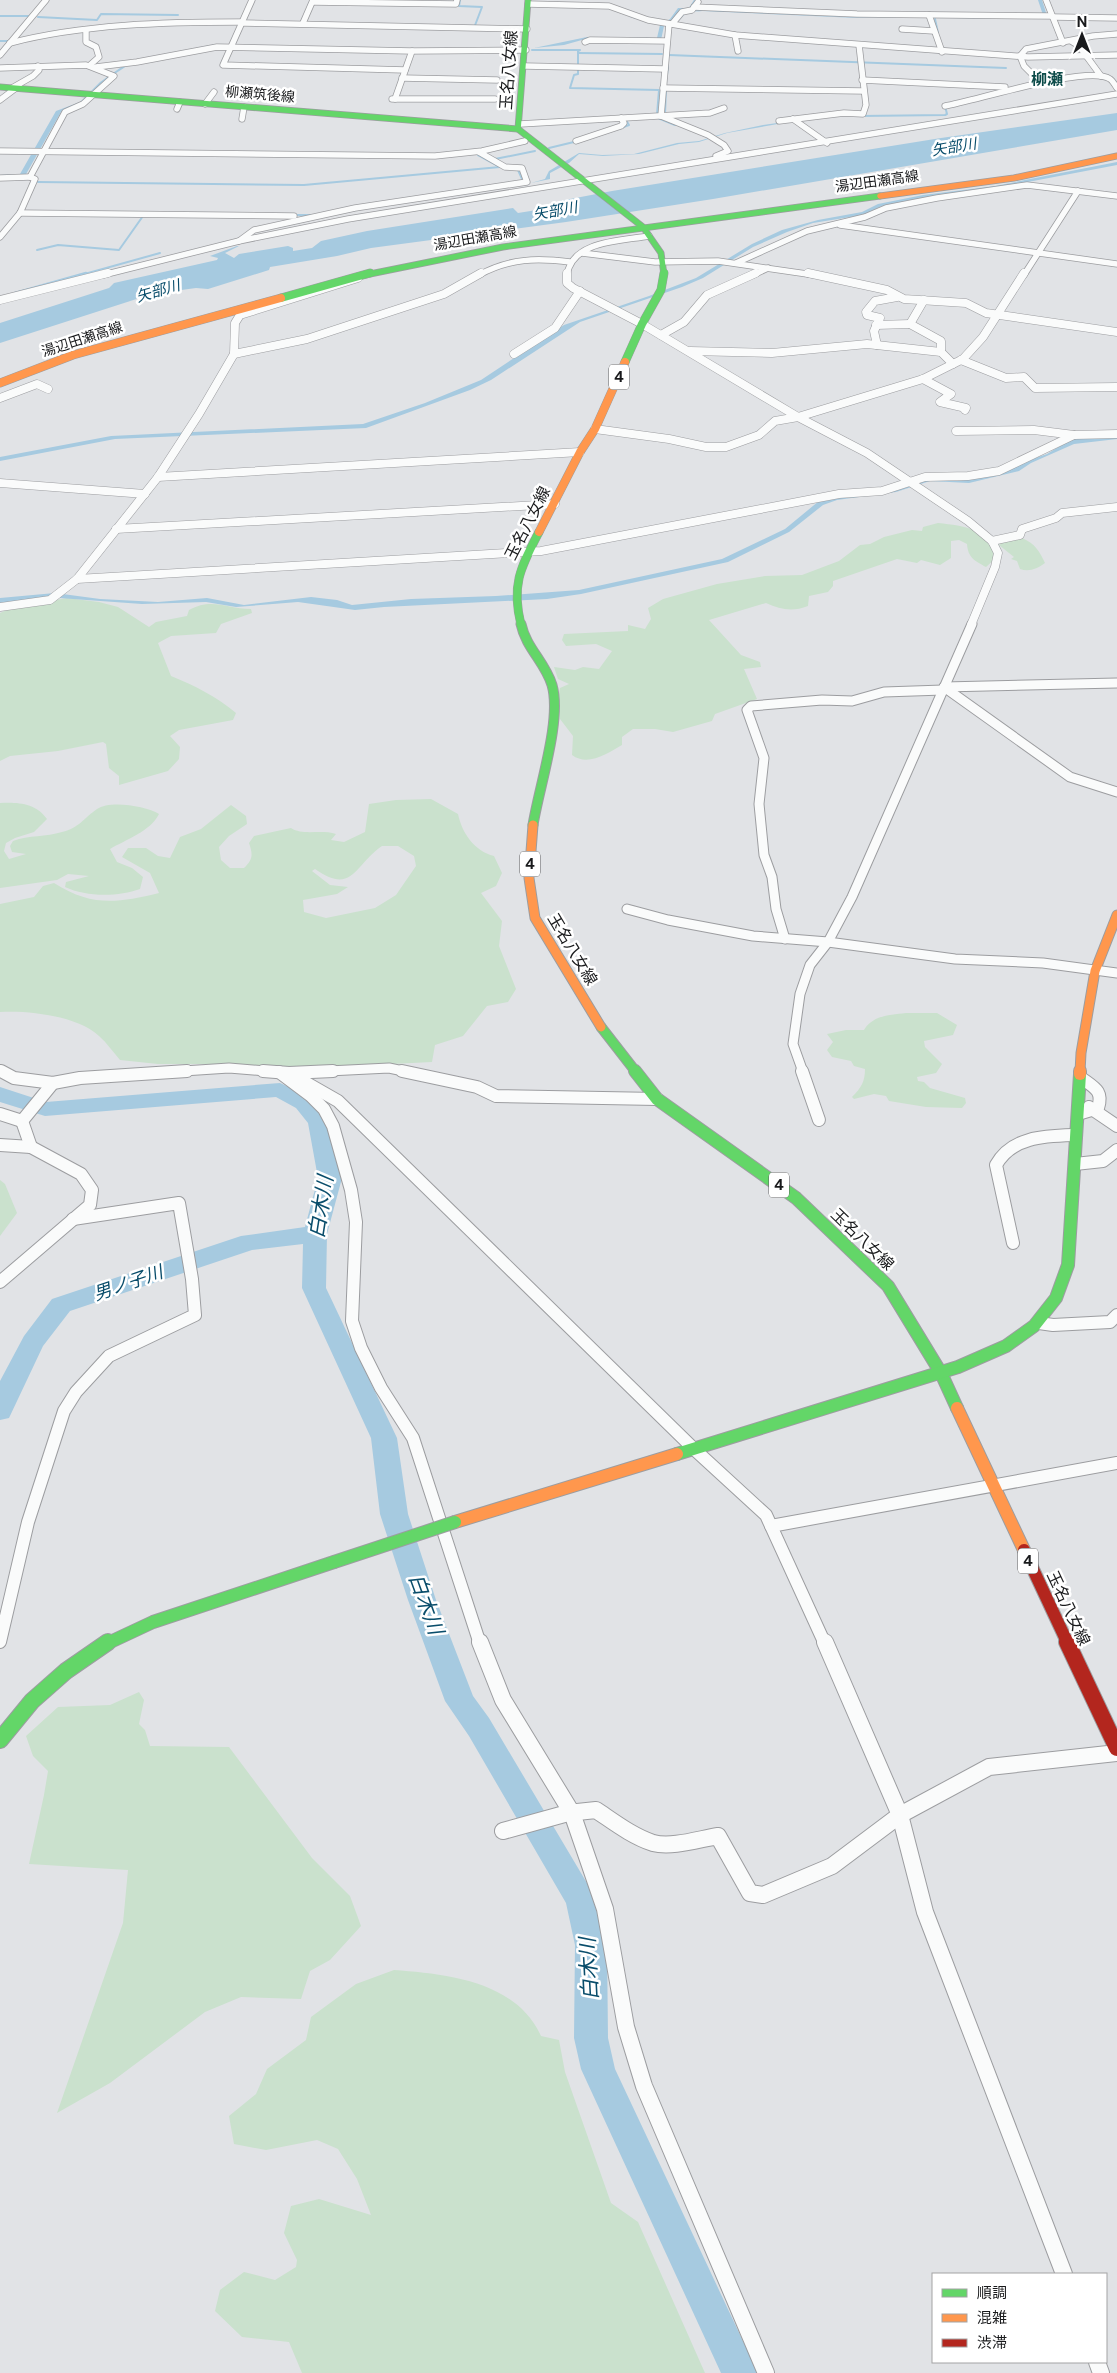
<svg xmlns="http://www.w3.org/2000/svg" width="1117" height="2373" viewBox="0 0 1117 2373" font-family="'Public Sans','Noto Sans JP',sans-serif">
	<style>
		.green { fill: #cae1cd; fill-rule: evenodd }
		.water { fill: #a6cae0 }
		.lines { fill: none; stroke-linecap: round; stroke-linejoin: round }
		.stream-far1 { stroke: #a6cae0; stroke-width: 2 }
		.stream { stroke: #a6cae0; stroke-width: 2.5 }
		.river { fill: #a6cae0; fill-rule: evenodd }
		.street-far4-casing { stroke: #9c9da0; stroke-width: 7 }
		.street-far3-casing { stroke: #9c9da0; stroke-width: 9 }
		.street-far2-casing { stroke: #9c9da0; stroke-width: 11 }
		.street-far1-casing { stroke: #9c9da0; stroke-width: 14 }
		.street-casing { stroke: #9c9da0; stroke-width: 18 }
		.fast-far4-casing { stroke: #9c9da0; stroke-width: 7 }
		.fast-far3-casing { stroke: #9c9da0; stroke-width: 9 }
		.fast-far2-casing { stroke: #9c9da0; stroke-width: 11 }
		.fast-far1-casing { stroke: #9c9da0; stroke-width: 14 }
		.fast-casing { stroke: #9c9da0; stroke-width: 18 }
		.slow-far3-casing { stroke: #9c9da0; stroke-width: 7 }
		.slow-far2-casing { stroke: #9c9da0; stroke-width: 9 }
		.slow-far1-casing { stroke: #9c9da0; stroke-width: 11 }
		.slow-casing { stroke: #9c9da0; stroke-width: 14 }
		.jam-far1-casing { stroke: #9c9da0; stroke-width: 14 }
		.jam-casing { stroke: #9c9da0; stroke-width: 18 }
		.street-far4 { stroke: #fafbfb; stroke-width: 5.5 }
		.street-far3 { stroke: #fafbfb; stroke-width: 8 }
		.street-far2 { stroke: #fafbfb; stroke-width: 9 }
		.street-far1 { stroke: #fafbfb; stroke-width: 12 }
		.street { stroke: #fafbfb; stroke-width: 16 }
		.fast-far4 { stroke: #63d668; stroke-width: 5.5 }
		.fast-far3 { stroke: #63d668; stroke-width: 8 }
		.fast-far2 { stroke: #63d668; stroke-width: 9 }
		.fast-far1 { stroke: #63d668; stroke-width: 12 }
		.fast { stroke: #63d668; stroke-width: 16 }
		.slow-far3 { stroke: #ff974d; stroke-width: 5.5 }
		.slow-far2 { stroke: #ff974d; stroke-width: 8 }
		.slow-far1 { stroke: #ff974d; stroke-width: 9 }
		.slow { stroke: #ff974d; stroke-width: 12 }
		.jam-far1 { stroke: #b3261e; stroke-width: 12 }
		.jam { stroke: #b3261e; stroke-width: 16 }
		.fast-bridge-casing { stroke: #9c9da0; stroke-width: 14; stroke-linecap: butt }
		.fast-bridge { stroke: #63d668; stroke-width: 12 }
		.labels { text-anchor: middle; stroke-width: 5; stroke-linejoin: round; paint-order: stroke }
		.far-street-label { font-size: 14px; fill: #191a1c; stroke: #fff }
		.far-water-label { font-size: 15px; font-style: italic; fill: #094d6b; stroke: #fff }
		.shield { fill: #fff; stroke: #5e5f60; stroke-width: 1 }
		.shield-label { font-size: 15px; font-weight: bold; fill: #191a1c }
		.street-label { font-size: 16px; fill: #191a1c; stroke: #fff }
		.far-quarter-label { font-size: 16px; font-weight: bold; fill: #0c4b49; stroke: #fff }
		.water-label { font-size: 18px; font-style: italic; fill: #094d6b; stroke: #fff }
		.near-water-label { font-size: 21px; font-style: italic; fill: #094d6b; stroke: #fff }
	</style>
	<rect width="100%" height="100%" fill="#e1e3e6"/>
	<g class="green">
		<path d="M938 523C966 526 987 528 996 558L986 567C975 561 968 558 967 544L959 540 951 541V558L940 565 921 560 917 563 897 559 833 581V586L828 592 809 596 808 606C793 612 781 610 766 603L709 620 741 655 760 662 761 667 744 669 757 699 715 714 712 721 673 732 655 729H633L622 737V745C608 753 588 767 572 755L573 736 560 719 558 695 560 688 569 684 558 679 554 667 575 670 583 667 599 669 612 651 596 644 566 646 562 640 564 634 628 631V625L645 629 651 619 648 608 663 599 717 584 765 576 802 575 839 561 860 545 870 544 884 537 912 530 922 531 923 527Z"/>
		<path d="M1022 538C1035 544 1039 550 1045 563 1037 569 1029 572 1020 569L1017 561 1011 559 1014 557 999 545 1001 542Z"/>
		<path d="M67 598 99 602 118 607 149 627 156 622 187 616 189 610C212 597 227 609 251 609L252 613 221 624 216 633 171 636 158 643 171 676C195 686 216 696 236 713L233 720 179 730 170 736 180 747 179 759 168 771 119 785V776L109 768 106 744 103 742 58 751 10 756 0 761V613L11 608Z"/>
		<path d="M431 799 458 814C462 833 474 851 494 856L502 873 496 886 481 893 502 921 499 946 516 989 508 1002 487 1006 463 1036 435 1045 432 1062 290 1069 222 1064H158L120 1060C113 1052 107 1043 99 1036 78 1016 28 1010 0 1012V904L34 897 43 886 54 883C92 907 117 903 159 893L150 873 122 857 128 848H146L158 856 170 858 180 837 201 829 231 805 246 816 247 824 229 836 219 847 221 860 230 868H244C253 859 253 855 249 843L254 836 291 828C303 836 321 829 336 834L331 840 344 842 365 832 369 804 396 800ZM382 846H398L414 856 416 866 396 895 375 908 326 918 304 912 303 900 337 894 348 887 330 885 312 871 315 869C353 896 355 864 382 846Z"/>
		<path d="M0 803C17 802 36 803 47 819L34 832 15 838 6 843 4 851 9 859 26 854 12 852 10 846 13 841C29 835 46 837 62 832 79 828 84 818 97 809 110 800 146 806 159 814 151 831 125 840 110 849L117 862 132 868 143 877 140 889C118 897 86 897 65 887L66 882 89 876 68 874 57 880 0 888Z"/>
		<path d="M906 1013H937L957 1025 953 1035 924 1041 925 1047 942 1064 936 1073 917 1077 918 1081 924 1082 930 1088 965 1098 966 1103 962 1108 926 1107 889 1101 886 1096 874 1094 854 1099 852 1097C861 1088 865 1082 865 1069L854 1066 851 1061 832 1057 827 1050 833 1042 827 1034 846 1030H864C873 1015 890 1015 906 1013Z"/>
		<polygon points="0,1180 5,1184 17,1213 0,1236"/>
		<polygon points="139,1692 144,1700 139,1724 145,1730 150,1746 229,1747 312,1858 350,1896 361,1926 330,1960 310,1971 301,1999 241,1997 205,2012 110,2083 57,2113 123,1923 128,1870 29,1864 44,1795 48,1771 33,1756 26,1736 58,1707 110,1705"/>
		<path d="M394 1970C447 1974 516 1981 541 2036L559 2040 565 2072 611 2203 638 2222 705 2373H302L289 2342 242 2337 215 2311 220 2290 244 2272 275 2280 296 2267 297 2260 284 2233 291 2206 319 2199 371 2215 357 2179 338 2149 317 2140 266 2150 234 2144 229 2116 256 2094 267 2069 306 2040 311 2017 356 1984Z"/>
	</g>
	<g class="water">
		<polygon points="1038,0 1042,0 1048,19 856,17 735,12 874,18 857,18 702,11 686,13 677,23 685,13 699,11 681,9 674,20 664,26 661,40 589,38 564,45 534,48 587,37 657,38 660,25 629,17 665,22 670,19 678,8 1043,15"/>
		<polygon points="216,44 502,51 217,46 133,62 104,81 84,102 61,112 25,176 0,177 0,175 20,174 56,111 80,102 100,82 130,61"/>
		<polygon points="1117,113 1117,130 713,199 566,222 371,248 337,256 270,267 269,270 208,289 196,288 152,294 0,343 0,323 109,288 114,283 217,260 218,258 210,256 237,246 239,246 225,253 234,258 239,254 288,246 293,248 293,251 312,248 321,241 367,231 513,208 518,213 543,209 564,203 560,201 612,191 941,138"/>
		<polygon points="812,118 727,133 699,142 679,144 639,154 603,156 579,154 569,163 550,173 550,179 531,183 545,179 549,171 579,153 602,155 634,154 677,143 699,141 725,133 763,125"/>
		<polygon points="1117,162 1117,165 996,188 882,206 863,215 813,223 787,232 753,247 703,278 682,287 580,322 491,380 470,390 366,428 115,439 0,461 0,457 111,436 363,424 425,403 481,380 564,325 649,296 696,278 752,244 782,230 818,220 862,212 878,204 923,195 995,186"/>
		<polygon points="1117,436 1117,439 1074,444 1031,463 1019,471 969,483 930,481 896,492 837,500 823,505 789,532 728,562 581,594 547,599 384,607 355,610 298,602 236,607 206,602 142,604 59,598 0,603 0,598 55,593 100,599 158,602 207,598 244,605 311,597 337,600 352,605 411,599 496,596 579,590 722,559 785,529 819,501 933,479 957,481 973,479 1047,454 1073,438"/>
	</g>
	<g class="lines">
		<g class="stream-far1">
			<polyline points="460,0 459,6 482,7 474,28"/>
			<polyline points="690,8 695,0"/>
			<polyline points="0,16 30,16 32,14"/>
			<polyline points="38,17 97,20 101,14 178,15"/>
			<polyline points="935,19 938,33"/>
			<polyline points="0,41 7,41"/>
			<polyline points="532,50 580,50 578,51 578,74 574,75 570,88 659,90 657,115"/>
			<polyline points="578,53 662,54"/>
			<polyline points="669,55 1006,68"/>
			<polyline points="667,75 668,65"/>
			<polyline points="665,114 666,89"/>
			<polyline points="861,116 945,115 947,114 945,106"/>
			<polyline points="658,118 675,125"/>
			<polyline points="621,128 629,125 626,120 630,119"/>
			<polyline points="549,148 578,141"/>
			<polyline points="495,159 535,151"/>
			<polyline points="514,168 518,170 523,181 521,182"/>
			<polyline points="38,182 304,185 500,167 478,155"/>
			<polyline points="294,215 314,215"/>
			<polyline points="37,250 58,245 119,250 143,216"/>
			<polyline points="81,275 160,253"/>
		</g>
		<polyline class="stream" points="15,293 86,273"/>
		<polygon class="river" points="280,1083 312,1098 331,1122 342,1178 327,1234 326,1288 397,1438 408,1514 436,1600 473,1696 489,1718 597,1900 607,1945 608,2038 615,2069 758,2373 721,2373 581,2069 574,2038 575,1945 566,1903 469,1736 445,1701 408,1600 380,1514 371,1438 302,1288 303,1244 252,1250 70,1311 43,1346 9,1418 0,1420 0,1381 24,1336 52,1299 241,1236 305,1227 318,1178 308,1123 296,1108 276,1097 45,1116 0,1102 0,1087 46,1102"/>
		<defs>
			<g id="street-far4">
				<polyline points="252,0 223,65 405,70"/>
				<polyline points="1046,0 1063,43"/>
				<polyline points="313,2 456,4 457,0"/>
				<polyline points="528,4 609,6 648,20 735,35 1028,57 1117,55"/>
				<polyline points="694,7 857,14 1052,16"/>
				<polyline points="929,15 942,52"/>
				<polyline points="1053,17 1117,18"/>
				<polyline points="243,23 527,29"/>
				<polyline points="303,23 313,0"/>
				<polyline points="672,24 682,12 692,10 698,2"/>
				<polyline points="902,29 934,31"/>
				<polyline points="86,30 86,42 96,47 99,57 90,65"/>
				<polyline points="735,35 738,51"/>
				<polyline points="1071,41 1079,46 1101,76"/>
				<polyline points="585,42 590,40 667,41"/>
				<path d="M10 43C84 24 165 22 241 22"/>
				<polyline points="0,55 46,0"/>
				<polyline points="1020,56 1026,49 1093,36 1117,34"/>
				<polyline points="1020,56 1024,66 1041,83"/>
				<polyline points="525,66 665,69"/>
				<polyline points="96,67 137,62 217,47 412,51"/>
				<polyline points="0,68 86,65 114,76 83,104 65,112 30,177 35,179 20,213 0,237"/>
				<polyline points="402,78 497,80"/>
				<polyline points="862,80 1005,87"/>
				<polyline points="12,88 33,76 39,70 38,66"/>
				<polyline points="663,88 863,91"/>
				<polyline points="392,99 495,99"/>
				<polyline points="395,99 412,51 526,50"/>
				<polyline points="0,100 16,88"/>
				<polyline points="205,104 214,92"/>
				<path d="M945 106C975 101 1089 64 1110 79 1113 81 1115 85 1117 88"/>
				<polyline points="177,109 180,102"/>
				<polyline points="661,116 708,135 724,145 728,151 716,156"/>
				<polyline points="661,116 669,24"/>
				<polyline points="242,119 244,107"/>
				<polyline points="793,119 827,143"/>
				<polyline points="779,121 844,113 863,114 866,105 859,45"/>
				<polyline points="520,124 710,113 724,108"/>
				<polyline points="576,141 621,126 624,123 621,118"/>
				<polyline points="0,151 435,156 482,151 525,141"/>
				<polyline points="0,178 30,177"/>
				<polyline points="20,213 294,216"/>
				<polyline points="840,225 1117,264"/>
				<polyline points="239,241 254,230 355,208 527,182 522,168 505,167 479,152"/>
				<polyline points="582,253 655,262 718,261 814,275"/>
				<polyline points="736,263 807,231 865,217 886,208 937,198 1027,185 1117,196"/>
				<polyline points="103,275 239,241 348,219 1117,94"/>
				<path d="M479 275C510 258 537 258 570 262"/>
				<path d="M567 275C572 240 622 241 649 236"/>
				<polyline points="753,275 768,268"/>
				<polyline points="1024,275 1078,191"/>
			</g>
			<g id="street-far3">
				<polyline points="567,273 567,283 573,288 642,324 798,417 867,453 968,521 992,541 998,553 995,567 971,625"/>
				<polyline points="808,273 887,290 904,299 966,303 986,313 1117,332"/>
				<polyline points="0,300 108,273"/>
				<polyline points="924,300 910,324 941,341 941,352"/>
				<polyline points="876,325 910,324"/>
				<polyline points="661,335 684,322 707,295 756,273"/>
				<polyline points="877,345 874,331 880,318 867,315 866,312 875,301 897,297"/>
				<polyline points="690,351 772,353 867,344 941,352 953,364"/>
				<polyline points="234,354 307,339 444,294 481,273"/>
				<polyline points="514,354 555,328 580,291"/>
				<polyline points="961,360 1006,378 1024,377 1035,388 1117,387"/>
				<polyline points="923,379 951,394 940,402 966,408 965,410"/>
				<polyline points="0,398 37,384 48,389"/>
				<polyline points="595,429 669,439 706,447 726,447 759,435 775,421 798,417 923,379 963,359 983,337 1024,273"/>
				<polyline points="956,431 1034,430 1074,435"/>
				<polyline points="158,477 580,452"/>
				<polyline points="0,483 145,494"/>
				<polyline points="116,529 555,504"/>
				<polyline points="992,541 1020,535 1022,529 1056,518 1062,513 1117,507"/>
				<polyline points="77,579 541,551 839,494 882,491 925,477 968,476 999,471 1074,435 1117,434"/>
				<polyline points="0,607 50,600 77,579 158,477 199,414 234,354 235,323 240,315 358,278"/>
			</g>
			<g id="street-far2">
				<polyline points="944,687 1070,777 1117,792"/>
				<polyline points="944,687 1117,683"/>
				<polyline points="627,909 668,920 753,936 828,942 955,959 1043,963 1117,973"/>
				<polyline points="785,939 776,909 772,877 764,855 759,804 764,758 747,710 751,706 822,700 852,701 884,692 943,690"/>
				<polyline points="0,1070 4,1072"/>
				<polyline points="168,1072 229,1068 278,1072"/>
				<polyline points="308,1072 389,1068 408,1072"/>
				<polyline points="803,1072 793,1044 800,994 810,965 828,942 852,897 972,624"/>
			</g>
			<g id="street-far1">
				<polyline points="1,1071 14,1078 53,1083 80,1078 187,1071"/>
				<polyline points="263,1071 289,1073 333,1071"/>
				<polyline points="402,1071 477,1087 496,1096 657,1099"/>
				<polyline points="802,1071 819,1120"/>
				<polyline points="279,1072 311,1096 324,1109 333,1126 351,1190 356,1222 352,1321 361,1348 381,1388 413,1438 480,1644"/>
				<polyline points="289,1073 338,1101 694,1449 766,1515 825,1644"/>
				<polyline points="1089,1107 1117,1126"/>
				<polyline points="0,1114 22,1121"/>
				<path d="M1078 1114 1098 1108C1104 1090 1093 1087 1080 1077"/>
				<polyline points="22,1121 53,1083"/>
				<polyline points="22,1121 31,1147"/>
				<polyline points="0,1145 31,1147 81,1174 92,1190 90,1205 0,1282"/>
				<polyline points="1075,1164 1103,1161 1117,1150"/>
				<path d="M1013 1243 996 1165C1012 1136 1046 1136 1076 1135"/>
				<polyline points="1039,1323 1053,1325 1110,1322 1117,1315"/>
				<polyline points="771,1526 1117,1463"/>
				<polyline points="0,1642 28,1522 64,1411 76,1392 109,1356 195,1315 192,1279 179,1203 73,1219"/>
			</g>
			<g id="street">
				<polyline points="480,1642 503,1700 572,1813 605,1909 626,2027 644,2086 766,2373"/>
				<polyline points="825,1642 900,1815 925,1912 1064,2274"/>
				<path d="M503 1831 568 1813 596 1810C614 1822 632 1836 653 1843 672 1848 699 1839 718 1836L750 1893 763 1895 832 1866 900 1815 989 1767 1117 1753"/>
				<polyline points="1097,2362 1101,2373"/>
			</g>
			<g id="fast-far4">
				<polyline points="528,0 518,129 643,227 661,253 664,275"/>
				<polyline points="0,87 518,129"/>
				<polyline points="365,275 503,247 880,196"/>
			</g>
			<g id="fast-far3">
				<polyline points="281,298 370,273"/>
				<polyline points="625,362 642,324 661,290 664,273"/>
				<path d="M521 625C511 584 521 567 539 532"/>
			</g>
			<g id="fast-far2">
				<path d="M521 624C526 648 545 662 552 685 562 720 539 787 533 825"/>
				<polyline points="601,1027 636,1072"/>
			</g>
			<g id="fast-far1">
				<polyline points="635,1071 657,1099 796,1198 888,1286 941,1373 957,1408"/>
				<polyline points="677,1454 958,1367 1006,1346 1034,1326 1056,1298 1068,1265 1080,1074"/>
				<polyline points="106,1644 153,1622 334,1562"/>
			</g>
			<polyline id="fast" points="0,1740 32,1701 66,1671 108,1642"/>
			<polyline id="slow-far3" points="880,196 1014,178 1117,156"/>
			<g id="slow-far2">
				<polyline points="0,383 73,355 281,298"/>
				<polyline points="539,532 580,452 595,429 625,362"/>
			</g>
			<g id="slow-far1">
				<polyline points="533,825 529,878 535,918 601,1027"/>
				<polyline points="1080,1072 1081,1053 1095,971 1117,915"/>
			</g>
			<g id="slow">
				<polyline points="1080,1074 1080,1071"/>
				<polyline points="957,1408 1024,1550"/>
				<polyline points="455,1522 677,1454"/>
			</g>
			<polyline id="jam-far1" points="1024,1550 1068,1644"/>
			<polyline id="jam" points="1067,1642 1117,1748"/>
		</defs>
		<use href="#street-far4" class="street-far4-casing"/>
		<use href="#street-far3" class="street-far3-casing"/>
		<use href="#street-far2" class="street-far2-casing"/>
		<use href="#street-far1" class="street-far1-casing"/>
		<use href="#street" class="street-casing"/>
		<use href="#fast-far4" class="fast-far4-casing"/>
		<use href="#fast-far3" class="fast-far3-casing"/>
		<use href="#fast-far2" class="fast-far2-casing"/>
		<use href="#fast-far1" class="fast-far1-casing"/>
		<use href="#fast" class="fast-casing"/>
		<use href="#slow-far3" class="slow-far3-casing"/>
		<use href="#slow-far2" class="slow-far2-casing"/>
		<use href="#slow-far1" class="slow-far1-casing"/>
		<use href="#slow" class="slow-casing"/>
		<use href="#jam-far1" class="jam-far1-casing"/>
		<use href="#jam" class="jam-casing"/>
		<use href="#street-far4" class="street-far4"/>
		<use href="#street-far3" class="street-far3"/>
		<use href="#street-far2" class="street-far2"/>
		<use href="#street-far1" class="street-far1"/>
		<use href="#street" class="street"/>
		<use href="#fast-far4" class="fast-far4"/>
		<use href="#fast-far3" class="fast-far3"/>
		<use href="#fast-far2" class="fast-far2"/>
		<use href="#fast-far1" class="fast-far1"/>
		<use href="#fast" class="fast"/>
		<use href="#slow-far3" class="slow-far3"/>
		<use href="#slow-far2" class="slow-far2"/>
		<use href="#slow-far1" class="slow-far1"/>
		<use href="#slow" class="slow"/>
		<use href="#jam-far1" class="jam-far1"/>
		<use href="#jam" class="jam"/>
		<defs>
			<polyline id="fast-bridge" points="334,1562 455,1522"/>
		</defs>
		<use href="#fast-bridge" class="fast-bridge-casing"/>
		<use href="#fast-bridge" class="fast-bridge"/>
	</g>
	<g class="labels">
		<g class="far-street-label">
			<text transform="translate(260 94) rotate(5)" y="5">柳瀬筑後線</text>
			<text transform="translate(877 181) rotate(-8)" y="5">湯辺田瀬高線</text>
			<text transform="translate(475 238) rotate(-10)" y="5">湯辺田瀬高線</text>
			<text transform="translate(82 339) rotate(-18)" y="5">湯辺田瀬高線</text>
		</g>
		<g class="far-water-label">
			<text transform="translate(954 147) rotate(-9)" y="5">矢部川</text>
			<text transform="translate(555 211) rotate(-10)" y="5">矢部川</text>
			<text transform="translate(158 291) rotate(-16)" y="5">矢部川</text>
		</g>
		<g class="shield">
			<rect x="609" y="364.5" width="20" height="25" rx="4"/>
			<rect x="520" y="851.5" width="20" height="25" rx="4"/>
			<rect x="769" y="1172.5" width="20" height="25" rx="4"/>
			<rect x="1018" y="1548.5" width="20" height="25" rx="4"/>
		</g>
		<g class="shield-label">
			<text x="619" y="382">4</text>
			<text x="530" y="869">4</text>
			<text x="779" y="1190">4</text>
			<text x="1028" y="1566">4</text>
		</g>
		<g class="street-label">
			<text transform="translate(508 70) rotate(-86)" y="6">玉名八女線</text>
			<text transform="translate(527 523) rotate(-63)" y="6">玉名八女線</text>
			<text transform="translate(573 949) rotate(59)" y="6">玉名八女線</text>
			<text transform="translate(863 1239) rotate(44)" y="6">玉名八女線</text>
			<text transform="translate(1069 1608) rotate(65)" y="6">玉名八女線</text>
		</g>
		<g class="far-quarter-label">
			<text x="1047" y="85">柳瀬</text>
		</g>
		<g class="water-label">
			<text transform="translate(128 1283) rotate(-19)" y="6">男ノ子川</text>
		</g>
		<g class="near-water-label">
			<text transform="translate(321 1207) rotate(-81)" y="7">白木川</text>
			<text transform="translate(426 1604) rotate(70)" y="7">白木川</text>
			<text transform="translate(589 1969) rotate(-93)" y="7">白木川</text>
		</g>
	</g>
	<rect x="932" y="2273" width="175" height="90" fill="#ffffff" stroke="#a3a3a4"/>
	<rect x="942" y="2289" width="25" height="8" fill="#63d668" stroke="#a3a3a4"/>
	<text x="977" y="2298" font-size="15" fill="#191a1c">順調</text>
	<rect x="942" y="2314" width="25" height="8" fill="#ff974d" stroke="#a3a3a4"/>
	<text x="977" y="2323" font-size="15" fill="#191a1c">混雑</text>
	<rect x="942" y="2339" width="25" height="8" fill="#b3261e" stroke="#a3a3a4"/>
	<text x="977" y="2348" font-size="15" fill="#191a1c">渋滞</text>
	<g transform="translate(1082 35)" stroke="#ffffff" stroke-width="4" paint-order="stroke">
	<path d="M0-4L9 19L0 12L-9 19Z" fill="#191a1c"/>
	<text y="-8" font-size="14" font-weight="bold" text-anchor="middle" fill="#191a1c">N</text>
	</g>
</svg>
